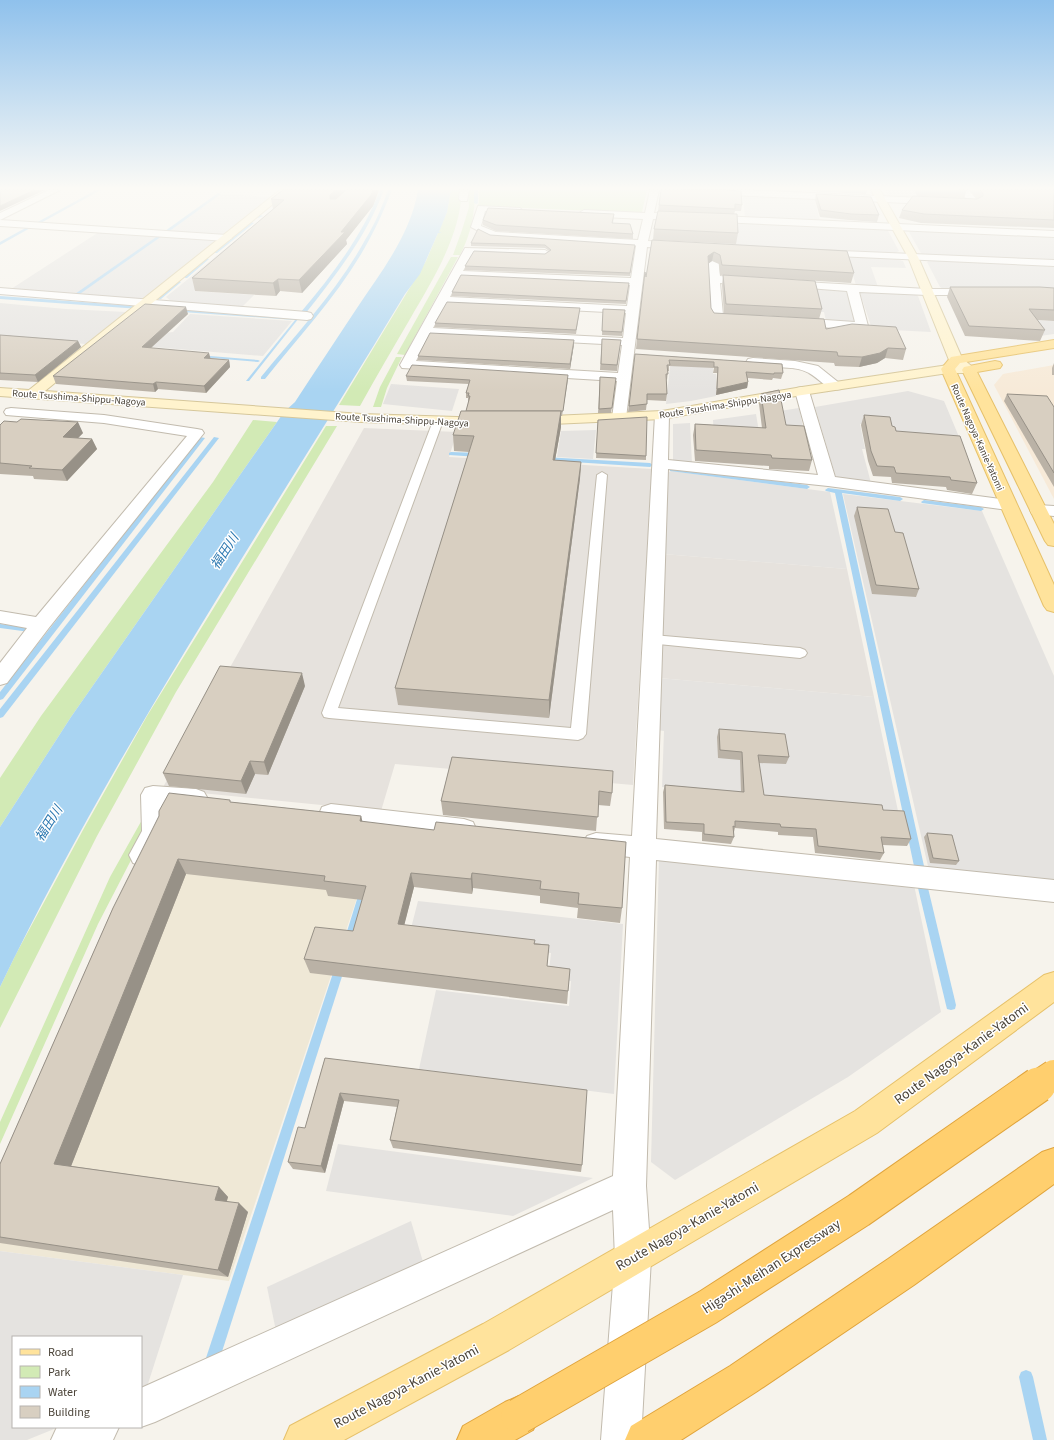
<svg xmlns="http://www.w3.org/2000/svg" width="1054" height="1440" viewBox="0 0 1054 1440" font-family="'Source Sans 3','Noto Sans JP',sans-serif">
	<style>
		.commercial { fill: #f7ead8 }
		.industrial { fill: #e6e2dd }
		.education { fill: #efe8d6 }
		.green { fill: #d2eab5 }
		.parking { fill: #e5e3e0 }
		.water { fill: #a9d4f2 }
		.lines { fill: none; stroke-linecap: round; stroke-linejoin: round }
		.stream { fill: #a9d4f2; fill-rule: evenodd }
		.lane-casing { stroke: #c2bbae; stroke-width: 2 }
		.street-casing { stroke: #c2bbae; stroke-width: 2 }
		.secondary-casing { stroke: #d6c79b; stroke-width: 2 }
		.primary-casing { stroke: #e6c16a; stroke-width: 2 }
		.highway-casing { stroke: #e0a43c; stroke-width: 2 }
		.lane { fill: #fff; fill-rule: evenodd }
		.street { fill: #fff; fill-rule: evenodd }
		.secondary { fill: #fff3cd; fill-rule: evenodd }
		.primary { fill: #ffe39c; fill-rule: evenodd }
		.highway { fill: #ffcf6e; fill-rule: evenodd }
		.highway-bridge-far1-casing { stroke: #e0a43c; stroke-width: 30; stroke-linecap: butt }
		.highway-bridge-casing { stroke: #e0a43c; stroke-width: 37; stroke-linecap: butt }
		.highway-bridge-far1 { stroke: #ffcf6e; stroke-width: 28 }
		.highway-bridge { stroke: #ffcf6e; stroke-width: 35 }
		.wall { fill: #bab2a6 }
		.shaded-wall { fill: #979187 }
		.building { fill: #d8cfc1; stroke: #979187 }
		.labels { text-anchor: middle; stroke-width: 3; stroke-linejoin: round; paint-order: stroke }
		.far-street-label { font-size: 10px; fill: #4b4439; stroke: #fff }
		.water-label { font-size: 13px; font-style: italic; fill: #2e7ab2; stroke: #fff }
		.near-street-label { font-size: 14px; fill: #4b4439; stroke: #fff }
	</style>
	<rect width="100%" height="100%" fill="#f6f3ec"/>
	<polygon class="commercial" points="1054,365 1054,499 994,385 1003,374"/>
	<g class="industrial">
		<polygon points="364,428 457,432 449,457 652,469 633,785 395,764 381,811 162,789"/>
		<polygon points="663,554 847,569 874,697 659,678"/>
	</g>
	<polygon class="education" points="175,805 381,826 229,1281 0,1251 0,1187"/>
	<g class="green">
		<path d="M451 190H462C460 237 433 279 410 319 393 348 376 377 360 406L339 405 426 261 447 212Z"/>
		<path d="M468 190H475C475 214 471 234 460 255H453L462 230 469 207Z"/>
		<polygon points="479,190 647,190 642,212 638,213 477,206 479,203"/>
		<polygon points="451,257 458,257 405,355 397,354"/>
		<polygon points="396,357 402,357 387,388 381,407 373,407 380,387"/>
		<polygon points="253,420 277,422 71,717 0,827 0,778 41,716 213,482"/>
		<polygon points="326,426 337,426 176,692 97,836 0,1028 0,987 16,954 83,830 147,716"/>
		<polygon points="143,818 144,835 98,924 0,1144 0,1122 110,877"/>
	</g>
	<g class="parking">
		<polygon points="885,190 918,190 924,199 889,197"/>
		<polygon points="664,191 814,197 820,221 745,218 743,197 661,193 660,192"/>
		<polygon points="221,194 271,197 222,236 167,233"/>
		<polygon points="269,213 363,218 359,223 277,219 194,291 254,295 241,308 171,301 166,297"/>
		<polygon points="714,220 887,229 899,251 895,253 715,244"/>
		<polygon points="102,230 218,239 142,300 8,291"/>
		<polygon points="913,231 1054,237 1054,261 922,255 909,232"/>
		<polygon points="847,256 897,259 903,261 906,268 871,267 878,287 856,285"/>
		<polygon points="930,260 1054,265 1054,291 945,290 940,287 927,262"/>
		<polygon points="808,287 841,289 848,292 855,320 850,323 826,321 824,312 813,312"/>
		<polygon points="868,290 913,293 918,296 931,332 872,329 860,293"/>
		<polygon points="0,303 66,309 126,312 86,344 0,336"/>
		<polygon points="190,314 292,321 263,356 153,347 148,348 164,333 173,332"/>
		<polygon points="1028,320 1054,321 1054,334 1040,336"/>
		<polygon points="671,358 713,361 713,374 716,374 716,396 691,401 666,404"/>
		<polygon points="391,384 459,389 452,411 383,404"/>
		<polygon points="908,391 944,401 962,444 895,439 892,426 860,424 865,449 862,449 871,483 836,478 815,407"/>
		<polygon points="799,408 805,436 784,435 780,411"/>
		<polygon points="756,414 760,438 714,435 713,420"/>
		<polygon points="690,423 692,464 678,464 673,460 673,424"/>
		<polygon points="596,430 593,459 557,457 561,431"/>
		<polygon points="671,471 830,492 847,569 663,554 667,473"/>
		<polygon points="843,494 982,511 1054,676 1054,888 930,875"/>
		<polygon points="659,678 874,697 898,811 662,787 664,731 657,730"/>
		<polygon points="659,858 914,885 941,1012 848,1077 675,1180 651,1162"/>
		<polygon points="418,901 623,924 614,1094 419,1069 436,990 569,1006 571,981 548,979 551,953 409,936"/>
		<polygon points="338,1144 593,1178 513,1216 326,1191"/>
		<polygon points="411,1221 423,1262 276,1331 267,1287"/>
		<polygon points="0,1251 183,1275 145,1393 141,1394 141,1337 13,1337 13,1427 59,1427 27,1440 0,1440"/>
	</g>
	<g class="water">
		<path d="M418 190H451L447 212 439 232 442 233H438L420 274 405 294C267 523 116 746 0 987V827L71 717 284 412 295 402C315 371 336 340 357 308 381 272 411 234 418 190Z"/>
		<polygon points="0,296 299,318 249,381 246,381 295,320 0,299"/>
	</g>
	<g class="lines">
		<g class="stream">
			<polygon points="96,190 101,190 37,225 34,224"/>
			<path d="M380 190H384C366 237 336 275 305 314H301V312C333 274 362 236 380 190Z"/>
			<path d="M388 190H392C385 207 378 224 369 240 342 291 301 334 265 379H261V377C297 333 338 290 365 240 375 224 382 207 388 190Z"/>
			<polygon points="474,190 478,190 478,203 476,204 474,203"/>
			<polygon points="218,193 221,194 167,233 165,233 165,231"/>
			<polygon points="260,215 263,216 258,218 258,216"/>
			<polygon points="251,222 254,223 217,253 215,253 215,251"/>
			<polygon points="29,226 32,227 0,245 0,242"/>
			<polygon points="159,235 162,236 77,296 75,296 75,294"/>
			<polygon points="206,258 209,259 187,278 185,278 185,276"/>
			<polygon points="178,281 181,282 161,299 159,299 159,297"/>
			<polygon points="198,355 258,360 260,361 258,362 200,357 198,357"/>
			<polygon points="200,437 205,438 3,699 0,700 0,692"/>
			<polygon points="214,437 219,438 3,717 0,718 0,709"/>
			<polygon points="451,452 479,453 482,455 479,457 449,455 449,453"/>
			<polygon points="544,457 650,463 653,465 650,467 542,460 542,458"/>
			<polygon points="672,468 807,485 810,487 807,489 670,471 670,469"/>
			<polygon points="828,488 900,497 903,499 900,501 842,493 924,866 922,869 919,870 916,869 914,866 835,493 826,491 825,490"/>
			<polygon points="924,500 981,507 984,509 981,511 922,503 921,502"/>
			<polygon points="0,624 30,628 34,630 30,632 0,628"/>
			<polygon points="923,884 926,885 928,888 956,1005 955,1009 951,1010 947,1009 946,1005 918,888 920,885"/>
			<polygon points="364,889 367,890 369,893 354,941 353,944 349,946 345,944 344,941 359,893 361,890"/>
			<polygon points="340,962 344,964 345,967 219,1361 217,1366 212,1368 207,1366 205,1361 335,967 336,964"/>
			<polygon points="1026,1370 1031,1372 1033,1377 1047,1440 1033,1440 1019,1377 1021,1372"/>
		</g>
		<defs>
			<g id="lane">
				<polygon points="438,418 443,421 338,708 571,728 597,475 602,472 607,475 586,734 583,738 578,740 329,718 324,717 322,713 433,421"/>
				<polygon points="653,635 800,648 805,650 807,653 805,656 800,658 648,643 646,640 648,637"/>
			</g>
			<g id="street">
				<polygon points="49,190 60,190 0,220 0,213"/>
				<polygon points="460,190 469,190 467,201 461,201 459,199"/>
				<path d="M650 190H659L654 213 1054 231V237L653 219 648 241 682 243 687 246 682 249 647 247 626 418 624 421 619 422 614 421 612 418 617 381 402 368 400 365 465 248 545 250 550 253 545 256 473 253 463 271 631 278 636 246 490 237 471 227 478 206 520 208 522 210 520 212 517 213 485 211 481 226 496 232 638 240 643 219 584 216 579 213 584 210 645 213ZM460 277 630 285 627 306 450 297ZM446 304 626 313 623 338 433 328ZM429 335 622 345 618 373 416 361Z"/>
				<polygon points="682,190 748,190 967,200 960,190 969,190 979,203 974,206 686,193"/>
				<polygon points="0,220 227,235 232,238 227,241 0,226"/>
				<polygon points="712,245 717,248 720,276 751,279 757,282 751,285 720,283 723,315 745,316 747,319 745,322 717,322 713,321 711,318 707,248"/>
				<polygon points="818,250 1054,260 1054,266 814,255 813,253 814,251"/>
				<polygon points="786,281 927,289 979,289 983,290 985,292 983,294 979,295 927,295 859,292 868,326 866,329 862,330 792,325 790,322 792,319 796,318 855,322 847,291 782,286 780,284 782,282"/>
				<polygon points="0,288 307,312 311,313 313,316 311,319 307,320 0,294"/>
				<path d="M753 358 795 361 818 366 843 386 841 389C828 392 820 379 809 373 794 364 766 369 748 365L746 362 748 359Z"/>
				<polygon points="802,387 807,388 809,391 835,477 1008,500 1014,501 1016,505 1014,509 1008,510 828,486 668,469 656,839 1054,880 1054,902 656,860 646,1186 651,1258 641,1440 601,1440 615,1258 613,1210 155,1422 141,1427 140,1427 141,1388 613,1176 630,857 596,853 587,850 583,843 587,836 596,833 632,836 655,415 657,412 662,411 667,412 669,415 668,460 818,475 795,391 797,388"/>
				<polygon points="11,408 104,415 197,429 202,430 204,433 48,629 7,683 0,685 0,663 27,628 0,623 0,611 36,617 187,436 104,423 6,415 4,412 6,409"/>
				<polygon points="1038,505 1054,506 1054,516 1032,514 1030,510 1032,506"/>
				<polygon points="153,786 196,789 204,792 208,799 204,806 196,809 165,806 166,831 151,863 142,866 133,863 129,855 142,831 141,795 145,788"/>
				<polygon points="331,804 464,819 473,822 476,829 473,836 464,839 331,824 322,821 319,814 322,807"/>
				<polygon points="57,1427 119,1427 113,1440 51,1440"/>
			</g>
			<g id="secondary">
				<polygon points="280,190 290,190 45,391 362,414 488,418 493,419 495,422 493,425 488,426 362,422 0,396 0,388 29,390"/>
				<polygon points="871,190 880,190 918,257 962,358 976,370 974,373 948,373 802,395 662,419 530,425 525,424 523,421 525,418 530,417 662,411 802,387 948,365 955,365 949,360 908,257"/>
			</g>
			<g id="primary">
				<polygon points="1054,340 1054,348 960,363 955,369 1054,585 1054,612 1047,610 1044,606 941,369 951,357"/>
				<polygon points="995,361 1000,362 1002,365 1000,368 977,372 1054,524 1054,546 1048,545 1045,541 962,370 964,367"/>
				<polygon points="1054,972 1054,1002 877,1133 509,1350 344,1440 284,1440 290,1426 483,1324 855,1111 1044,975"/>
			</g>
			<g id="highway">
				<polygon points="1054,1148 1054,1184 914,1285 756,1392 681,1440 625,1440 631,1426 730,1366 888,1259 1042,1152"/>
				<polygon points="519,1396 533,1402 539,1416 533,1430 515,1440 457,1440 463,1426 505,1402"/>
			</g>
		</defs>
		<use href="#lane" class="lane-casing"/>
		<use href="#street" class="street-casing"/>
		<use href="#secondary" class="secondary-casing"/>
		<use href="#primary" class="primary-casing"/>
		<use href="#highway" class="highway-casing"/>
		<use href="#lane" class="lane"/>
		<use href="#street" class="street"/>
		<use href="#secondary" class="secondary"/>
		<use href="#primary" class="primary"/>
		<use href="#highway" class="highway"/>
		<defs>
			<polyline id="highway-bridge-far1" points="1036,1086 1054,1074"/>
			<polyline id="highway-bridge" points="519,1416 708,1307 859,1210 1038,1085"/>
		</defs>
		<use href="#highway-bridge-far1" class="highway-bridge-far1-casing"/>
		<use href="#highway-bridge" class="highway-bridge-casing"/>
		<use href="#highway-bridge-far1" class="highway-bridge-far1"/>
		<use href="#highway-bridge" class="highway-bridge"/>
	</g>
	<g class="wall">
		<polygon points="283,190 379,190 373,206 346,240 347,244 302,293 280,291 276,296 195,291 192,278 273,209 271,199"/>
		<polygon points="661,190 742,205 741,211 735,211 734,214 738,233 736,244 653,240 654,229 658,211"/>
		<polygon points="812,190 867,190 866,194 812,191"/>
		<polygon points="914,190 967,190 964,198 917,196"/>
		<polygon points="970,190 1054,190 1054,228 921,223 899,218 902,210 977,199"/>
		<polygon points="816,194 879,215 877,222 849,220 820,217 815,200"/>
		<polygon points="614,214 613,223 633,234 633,239 496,231 483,225 483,220"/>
		<polygon points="490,235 634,248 630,276 465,270 465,266 545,254 549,251 545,248 471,246 471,243"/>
		<polygon points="652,240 854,273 851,283 720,275 719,264 712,261 708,264 711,308 714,313 724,313 722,285 723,275 822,309 819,319 759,315 826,329 906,349 903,360 885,358 877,363 859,367 835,366 834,363 636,349 637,339"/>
		<polygon points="629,283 626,304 452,296 452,292"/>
		<polygon points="950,287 1054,288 1054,321 1037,320 1045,330 1040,341 965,336 947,297"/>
		<polygon points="580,308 576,334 435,327 435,323"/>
		<polygon points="603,309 625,310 622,336 602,335"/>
		<polygon points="188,314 151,348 210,358 229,360 230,367 206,393 158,389 155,392 56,384 53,376"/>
		<polygon points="0,335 78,341 81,347 38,382 0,380"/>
		<polygon points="602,339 620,346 617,371 600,370"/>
		<polygon points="574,344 570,369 418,360 418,356"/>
		<polygon points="635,354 782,364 783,373 781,379 773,378 772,380 748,378 748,382 747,388 716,395 717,373 713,373 714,368 669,366 669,371 668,371 667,380 666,379 667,394 666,401 647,400 646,410 628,412"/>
		<polygon points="1054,363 1054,375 1052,375 1052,368"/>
		<polygon points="406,376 568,380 562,416 561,416 561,427 555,460 581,462 580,478 549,718 398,705 395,688 469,452 454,451 453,435 466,411 469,401 468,401 468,398 466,398 466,393 469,384 407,381"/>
		<polygon points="600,377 616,378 611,413 598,413"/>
		<polygon points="761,394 786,425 812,460 809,471 769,469 769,466 695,461 693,435 695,424 762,428 759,404"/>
		<polygon points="1007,394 1054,407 1054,487 1004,401"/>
		<polygon points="864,415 892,426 896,431 977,483 972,494 947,490 946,487 892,483 891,477 873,476 868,461 861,425"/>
		<polygon points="598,420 646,456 646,460 596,458"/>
		<polygon points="0,425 83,433 78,438 92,439 97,449 67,481 34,479 33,476 0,474"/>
		<polygon points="857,507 895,532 919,589 916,597 872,594 854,516"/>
		<polygon points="305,686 268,775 255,774 246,794 169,786 163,773"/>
		<polygon points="719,729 789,757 786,764 759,763 764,795 883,810 911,839 907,846 883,845 884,853 880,860 815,853 813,837 778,835 778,832 735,828 734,832 734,837 731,844 702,841 702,832 664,829 663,792 665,785 741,792 740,760 718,758 717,737"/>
		<polygon points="452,757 612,793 610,806 598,805 596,831 443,815 441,801"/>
		<polygon points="231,802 361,816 362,822 434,830 622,908 620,923 577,918 578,908 540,903 540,896 473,888 472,894 414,887 404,925 549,945 547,966 570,969 567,1004 310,973 304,959 353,931 362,900 328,896 326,890 186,874 71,1166 219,1187 228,1197 227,1201 248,1212 228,1277 0,1243 0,1164 113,908"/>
		<polygon points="927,833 959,861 956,865 930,863 924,837"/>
		<polygon points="325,1058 582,1165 581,1172 393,1148 390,1140 397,1107 344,1101 325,1173 293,1169 288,1162 305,1128"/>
	</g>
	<g class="shaded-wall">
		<polygon points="34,190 45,190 0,211 0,206"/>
		<polygon points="335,190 348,190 332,206 330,199 330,195"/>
		<polygon points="373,190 379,190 373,206 346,240 347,244 302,293 299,280 341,232"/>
		<polygon points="714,252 712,261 706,265 708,256"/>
		<polygon points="278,279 280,291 276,296 273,283"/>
		<polygon points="186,307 188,314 144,354 142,347"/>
		<polygon points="574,340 574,344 570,369 570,364"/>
		<polygon points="78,341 81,347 38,382 35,375"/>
		<polygon points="888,348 885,358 877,363 859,367 862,357"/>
		<polygon points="209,353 211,360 204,358"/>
		<polygon points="229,360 230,367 206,393 204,386"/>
		<polygon points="156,382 158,389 155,392 153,384"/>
		<polygon points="748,382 747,388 716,395 717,389"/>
		<polygon points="561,411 561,427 552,477 553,460"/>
		<polygon points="78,422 83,433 68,448 63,437"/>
		<polygon points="92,439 97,449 67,481 62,470"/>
		<polygon points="581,462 580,478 549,718 549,700"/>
		<polygon points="302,673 305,686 268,775 264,762"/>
		<polygon points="250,761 255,774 246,794 241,781"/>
		<polygon points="361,816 365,831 360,821"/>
		<polygon points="178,859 186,874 68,1174 54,1164"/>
		<polygon points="411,873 414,887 401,938 398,924"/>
		<polygon points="472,873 473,888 472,894 471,879"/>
		<polygon points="340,1093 344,1101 325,1173 321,1166"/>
		<polygon points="219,1187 228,1197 224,1209 215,1200"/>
		<polygon points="239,1203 248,1212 228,1277 218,1270"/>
	</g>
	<g class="building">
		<polygon points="0,190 34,190 0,206"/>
		<polygon points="283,190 335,190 330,195 330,199 336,199 346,190 373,190 371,195 341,232 345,232 299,280 278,279 273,283 192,278 284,200 271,199"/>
		<polygon points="661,190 725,190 741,191 742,205 735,204 735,209 659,205"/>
		<polygon points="980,190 1054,190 1054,220 924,214 902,210 913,196 977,199 983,196 983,194"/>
		<polygon points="816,194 871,197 879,215 851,214 821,210"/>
		<polygon points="488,208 614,214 612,223 630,224 633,234 496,225 483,220"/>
		<polygon points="658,211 737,214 738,233 654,229"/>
		<polygon points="478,229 490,235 635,245 630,273 465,266 474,251 545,254 551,250 545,245 471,243"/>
		<polygon points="652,240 847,251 854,273 722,265 720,255 714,252 708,256 711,308 714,313 824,319 826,329 852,324 896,327 906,349 888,348 880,353 862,357 838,356 837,352 637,339 645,272 646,277"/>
		<polygon points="461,275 629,283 626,301 452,292"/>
		<polygon points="723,275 815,281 822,309 726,304"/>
		<polygon points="950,287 1040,287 1054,288 1054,310 1029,309 1045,330 969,326"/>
		<polygon points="447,302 580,308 576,330 435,323"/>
		<polygon points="145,304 186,307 142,347 209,353 204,358 229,360 204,386 156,382 153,384 53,376"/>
		<polygon points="603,309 625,310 622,332 602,331"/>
		<polygon points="430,333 574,340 570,364 418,356"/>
		<polygon points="0,335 78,341 35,375 0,373"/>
		<polygon points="602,339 621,340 617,365 601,364"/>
		<polygon points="635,354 782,364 783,373 774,373 774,374 746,372 748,382 717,389 718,367 714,367 714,362 669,360 670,365 667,365 668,374 666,374 667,394 647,394 647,404 629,406"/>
		<polygon points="412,365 568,375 563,411 466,411 470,396 468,396 469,393 466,393 470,380 406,376"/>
		<polygon points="600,377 616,378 612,408 599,409"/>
		<polygon points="779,390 786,425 804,426 812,460 772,458 771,455 696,450 695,424 766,428 761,394"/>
		<polygon points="1007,394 1047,396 1054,407 1054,473"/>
		<polygon points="461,411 561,411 553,460 581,462 549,700 395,688 474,436 453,435"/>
		<polygon points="864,415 890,417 892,426 895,427 896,431 960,436 977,483 951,480 950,477 896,473 894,467 877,466 871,451"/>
		<polygon points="647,417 646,456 596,453 598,420"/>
		<polygon points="21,419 78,422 63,437 92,439 62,470 29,468 32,466 0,463 0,425 4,421 17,422"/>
		<polygon points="857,507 888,509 895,532 903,533 919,589 876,585"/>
		<polygon points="220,666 302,673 264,762 250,761 241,781 163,773"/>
		<polygon points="719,729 785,734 789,757 758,755 764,795 882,805 883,810 904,811 911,839 881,837 884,853 818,846 816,829 781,827 780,824 735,821 735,827 733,826 734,837 704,834 704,824 666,822 665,785 744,792 742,752 720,750"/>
		<polygon points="452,757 613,771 612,793 599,791 598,817 441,801"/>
		<polygon points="169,793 230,800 230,802 361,816 360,821 434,830 436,822 626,842 622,908 578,904 579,893 540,889 541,881 472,873 471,879 411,873 398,924 535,940 534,944 549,945 547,966 570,969 568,991 304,959 315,927 353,931 366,886 324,881 325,876 178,859 54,1164 219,1187 215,1200 239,1203 218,1270 0,1237 0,1164 113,908 159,816 159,811"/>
		<polygon points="927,833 952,835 959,861 933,858"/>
		<polygon points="325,1058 587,1090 582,1165 390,1140 399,1100 340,1093 321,1166 288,1162 298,1127 305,1128"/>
	</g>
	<linearGradient id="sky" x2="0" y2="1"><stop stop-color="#8fc1ec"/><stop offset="0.48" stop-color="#fbfaf6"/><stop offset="1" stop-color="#fbfaf6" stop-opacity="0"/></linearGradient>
	<rect width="1054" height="392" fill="url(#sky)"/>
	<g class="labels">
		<g class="far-street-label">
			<text transform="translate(79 397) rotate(4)" y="4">Route Tsushima-Shippu-Nagoya</text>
			<text transform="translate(725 404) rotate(-9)" y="4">Route Tsushima-Shippu-Nagoya</text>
			<text transform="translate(402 419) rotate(3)" y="4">Route Tsushima-Shippu-Nagoya</text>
			<text transform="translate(978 437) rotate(66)" y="4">Route Nagoya-Kanie-Yatomi</text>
		</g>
		<g class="water-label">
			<text transform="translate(224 551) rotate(-57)" y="5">福田川</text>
			<text transform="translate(48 823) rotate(-58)" y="5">福田川</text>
		</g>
		<g class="near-street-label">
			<text transform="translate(961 1053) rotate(-36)" y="5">Route Nagoya-Kanie-Yatomi</text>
			<text transform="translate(687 1226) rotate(-30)" y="5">Route Nagoya-Kanie-Yatomi</text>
			<text transform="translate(771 1266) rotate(-33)" y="5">Higashi-Meihan Expressway</text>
			<text transform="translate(406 1386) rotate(-28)" y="5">Route Nagoya-Kanie-Yatomi</text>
		</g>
	</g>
	<rect x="12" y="1336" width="130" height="92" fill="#ffffff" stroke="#b7b4b0"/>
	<rect x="20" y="1349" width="20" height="6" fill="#ffe39c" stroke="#b7b4b0"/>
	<text x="48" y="1356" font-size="12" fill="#4b4439">Road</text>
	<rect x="20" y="1366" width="20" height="12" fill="#d2eab5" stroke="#b7b4b0"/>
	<text x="48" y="1376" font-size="12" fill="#4b4439">Park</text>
	<rect x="20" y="1386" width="20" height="12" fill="#a9d4f2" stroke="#b7b4b0"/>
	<text x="48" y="1396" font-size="12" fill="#4b4439">Water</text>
	<rect x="20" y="1406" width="20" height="12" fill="#d8cfc1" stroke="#b7b4b0"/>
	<text x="48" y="1416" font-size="12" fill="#4b4439">Building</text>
</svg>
